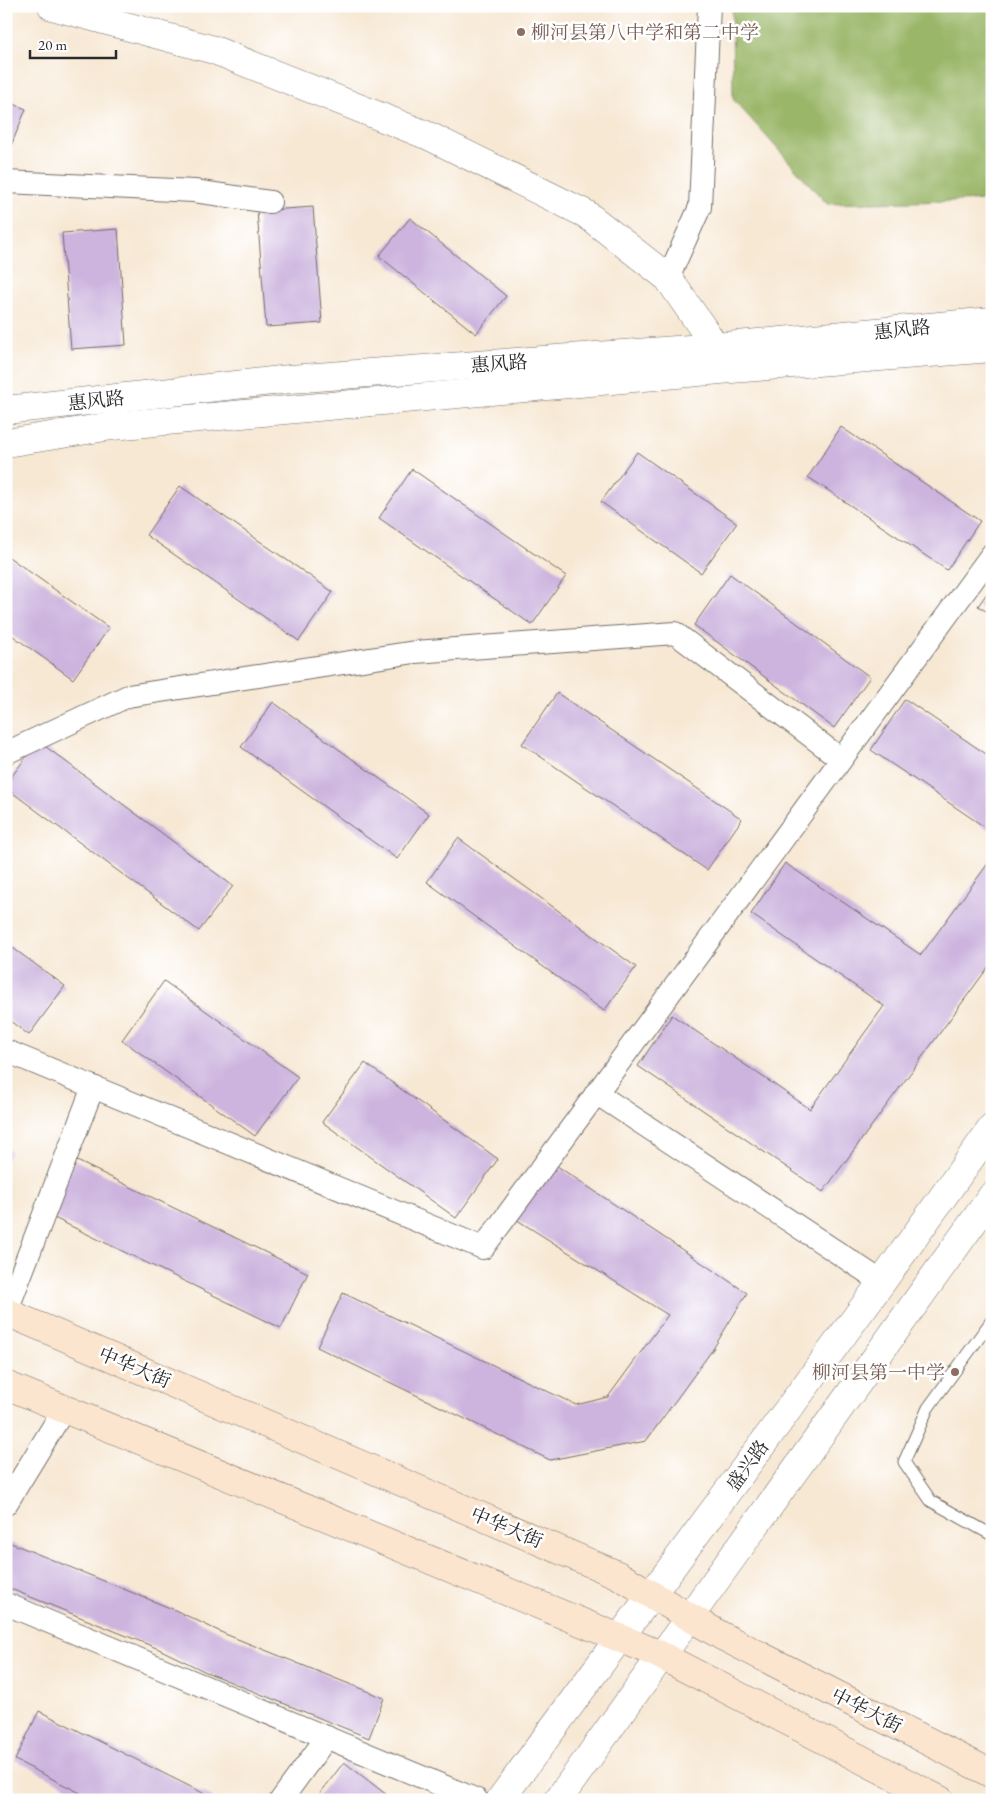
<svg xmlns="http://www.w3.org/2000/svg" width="998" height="1806" viewBox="0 0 998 1806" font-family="'EB Garamond','Noto Serif SC',serif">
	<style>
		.forest { fill: #9ab668; stroke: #62704a }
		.building { fill: #ccb4de }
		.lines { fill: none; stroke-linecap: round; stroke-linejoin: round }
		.service-casing { stroke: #726d66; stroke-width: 13 }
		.minor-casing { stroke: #726d66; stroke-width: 24 }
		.tertiary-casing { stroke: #726d66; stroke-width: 29 }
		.secondary-casing { stroke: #726d66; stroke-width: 29 }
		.service { stroke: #fff; stroke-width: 11 }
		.minor { stroke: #fff; stroke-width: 22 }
		.tertiary { stroke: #fff; stroke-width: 28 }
		.secondary { stroke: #fce5cf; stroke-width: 28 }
		.education-dot { fill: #8d6e63; stroke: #fff; stroke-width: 2 }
		.labels { text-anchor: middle; stroke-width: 5; stroke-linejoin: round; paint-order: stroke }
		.education-label { font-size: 19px; fill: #785e54; stroke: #fff; text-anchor: start }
		.street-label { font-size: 19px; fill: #2b2b2b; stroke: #fff }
	</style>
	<rect width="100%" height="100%" fill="#fff"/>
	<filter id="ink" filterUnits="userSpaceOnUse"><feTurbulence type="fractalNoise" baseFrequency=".02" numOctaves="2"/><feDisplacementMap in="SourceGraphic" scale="10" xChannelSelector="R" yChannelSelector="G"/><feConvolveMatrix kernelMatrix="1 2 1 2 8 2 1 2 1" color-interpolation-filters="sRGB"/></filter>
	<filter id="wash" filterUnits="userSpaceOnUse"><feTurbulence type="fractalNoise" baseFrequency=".0096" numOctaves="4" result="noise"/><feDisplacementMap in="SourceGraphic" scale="20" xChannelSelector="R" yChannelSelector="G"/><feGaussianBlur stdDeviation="1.12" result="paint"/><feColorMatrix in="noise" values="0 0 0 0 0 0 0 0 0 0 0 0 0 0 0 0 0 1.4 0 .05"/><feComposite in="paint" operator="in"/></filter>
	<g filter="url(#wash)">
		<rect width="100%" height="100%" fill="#f7e8d4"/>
		<polygon class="forest" points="732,6 992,6 992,200 827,204 733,99"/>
		<g id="blocks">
			<g class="building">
				<polygon points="6,101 26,109 6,158"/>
				<polygon points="313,207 322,323 266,327 257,211"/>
				<polygon points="410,218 506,296 476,334 379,256"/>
				<polygon points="118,229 126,345 71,349 62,233"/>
				<polygon points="841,427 980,521 947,570 808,477"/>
				<polygon points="637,452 737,523 701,573 601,502"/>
				<polygon points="412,469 566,576 532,625 379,518"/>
				<polygon points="180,486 333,592 299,641 146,535"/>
				<polygon points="6,555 109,628 73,679 6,631"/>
				<polygon points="730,574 870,677 834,728 694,625"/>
				<polygon points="992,586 992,615 978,606"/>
				<polygon points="557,693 742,819 707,870 522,744"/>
				<polygon points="905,699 992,758 992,832 871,750"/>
				<polygon points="273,702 429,814 397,859 241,747"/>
				<polygon points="38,741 233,886 199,931 6,788 6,784"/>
				<polygon points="458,838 636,967 604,1011 427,882"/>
				<polygon points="992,858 992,962 823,1192 638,1066 672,1015 810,1109 884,1006 751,914 785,863 921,955"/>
				<polygon points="6,943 65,986 29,1035 6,1018"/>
				<polygon points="164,981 298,1077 255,1136 122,1040"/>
				<polygon points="365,1063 498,1159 456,1218 322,1122"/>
				<polygon points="6,1149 11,1151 6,1162"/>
				<polygon points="75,1160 308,1273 281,1328 48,1215"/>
				<polygon points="551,1162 747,1293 713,1349 646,1441 550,1460 317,1347 343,1293 576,1405 608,1397 668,1315 514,1218"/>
				<polygon points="6,1541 175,1610 225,1634 384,1698 369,1738 206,1672 159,1649 6,1587"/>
				<polygon points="39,1711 213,1798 212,1800 94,1800 15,1760"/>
				<polygon points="344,1762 387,1795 383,1800 315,1800"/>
			</g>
		</g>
	</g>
	<g filter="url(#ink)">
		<use href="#blocks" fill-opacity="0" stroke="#726d66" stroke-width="1"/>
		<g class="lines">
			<defs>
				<polyline id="service" points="992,1320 928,1408 904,1462 931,1501 992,1535"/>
				<g id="minor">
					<polyline points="6,182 194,191 270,202"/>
					<polyline points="668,278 700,207 709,6"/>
					<polyline points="6,753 128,696 415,652 675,633 841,759"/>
					<polyline points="6,1051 483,1248 992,554"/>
					<polyline points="596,1093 882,1282"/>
					<polyline points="6,1313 93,1087"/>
					<polyline points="6,1504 64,1409"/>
					<polyline points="6,1604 477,1800"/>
					<polyline points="281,1800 327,1737"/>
				</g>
				<g id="tertiary">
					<polyline points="52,6 214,50 431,137 586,214 668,278 724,359"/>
					<polyline points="6,410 290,379 716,347 992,321"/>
					<polyline points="6,443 112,426 731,369 992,348"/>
					<polyline points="500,1800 882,1282 992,1128"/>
					<polyline points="558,1800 992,1196"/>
				</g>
				<g id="secondary">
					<polyline points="6,1312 618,1575 722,1636 992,1774"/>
					<polyline points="6,1385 656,1653 940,1800"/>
				</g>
			</defs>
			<use href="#service" class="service-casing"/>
			<use href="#minor" class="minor-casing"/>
			<use href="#tertiary" class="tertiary-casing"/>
			<use href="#secondary" class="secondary-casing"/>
			<use href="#service" class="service"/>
			<use href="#minor" class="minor"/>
			<use href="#tertiary" class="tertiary"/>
			<use href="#secondary" class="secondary"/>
		</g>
	</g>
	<g class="education-dot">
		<circle cx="521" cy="32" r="5"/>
		<circle cx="955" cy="1372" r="5"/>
	</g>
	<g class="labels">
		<g class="education-label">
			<text x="531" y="39">柳河县第八中学和第二中学</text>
			<text x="945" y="1379" text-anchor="end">柳河县第一中学</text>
		</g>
		<g class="street-label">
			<text transform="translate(902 329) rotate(-6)" y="7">惠风路</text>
			<text transform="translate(499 363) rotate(-4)" y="7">惠风路</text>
			<text transform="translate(96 400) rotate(-6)" y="7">惠风路</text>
			<text transform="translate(135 1367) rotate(23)" y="7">中华大街</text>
			<text transform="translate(747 1465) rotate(-54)" y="7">盛兴路</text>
			<text transform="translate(507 1527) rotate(23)" y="7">中华大街</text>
			<text transform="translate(867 1710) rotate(27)" y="7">中华大街</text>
		</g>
	</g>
	<rect width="998" height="1806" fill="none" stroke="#fff" stroke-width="25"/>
	<path d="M30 50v8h86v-8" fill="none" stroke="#2b2b2b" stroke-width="2.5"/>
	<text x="38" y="50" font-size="15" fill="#2b2b2b" stroke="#ffffff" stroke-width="4" paint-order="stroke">20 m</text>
</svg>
